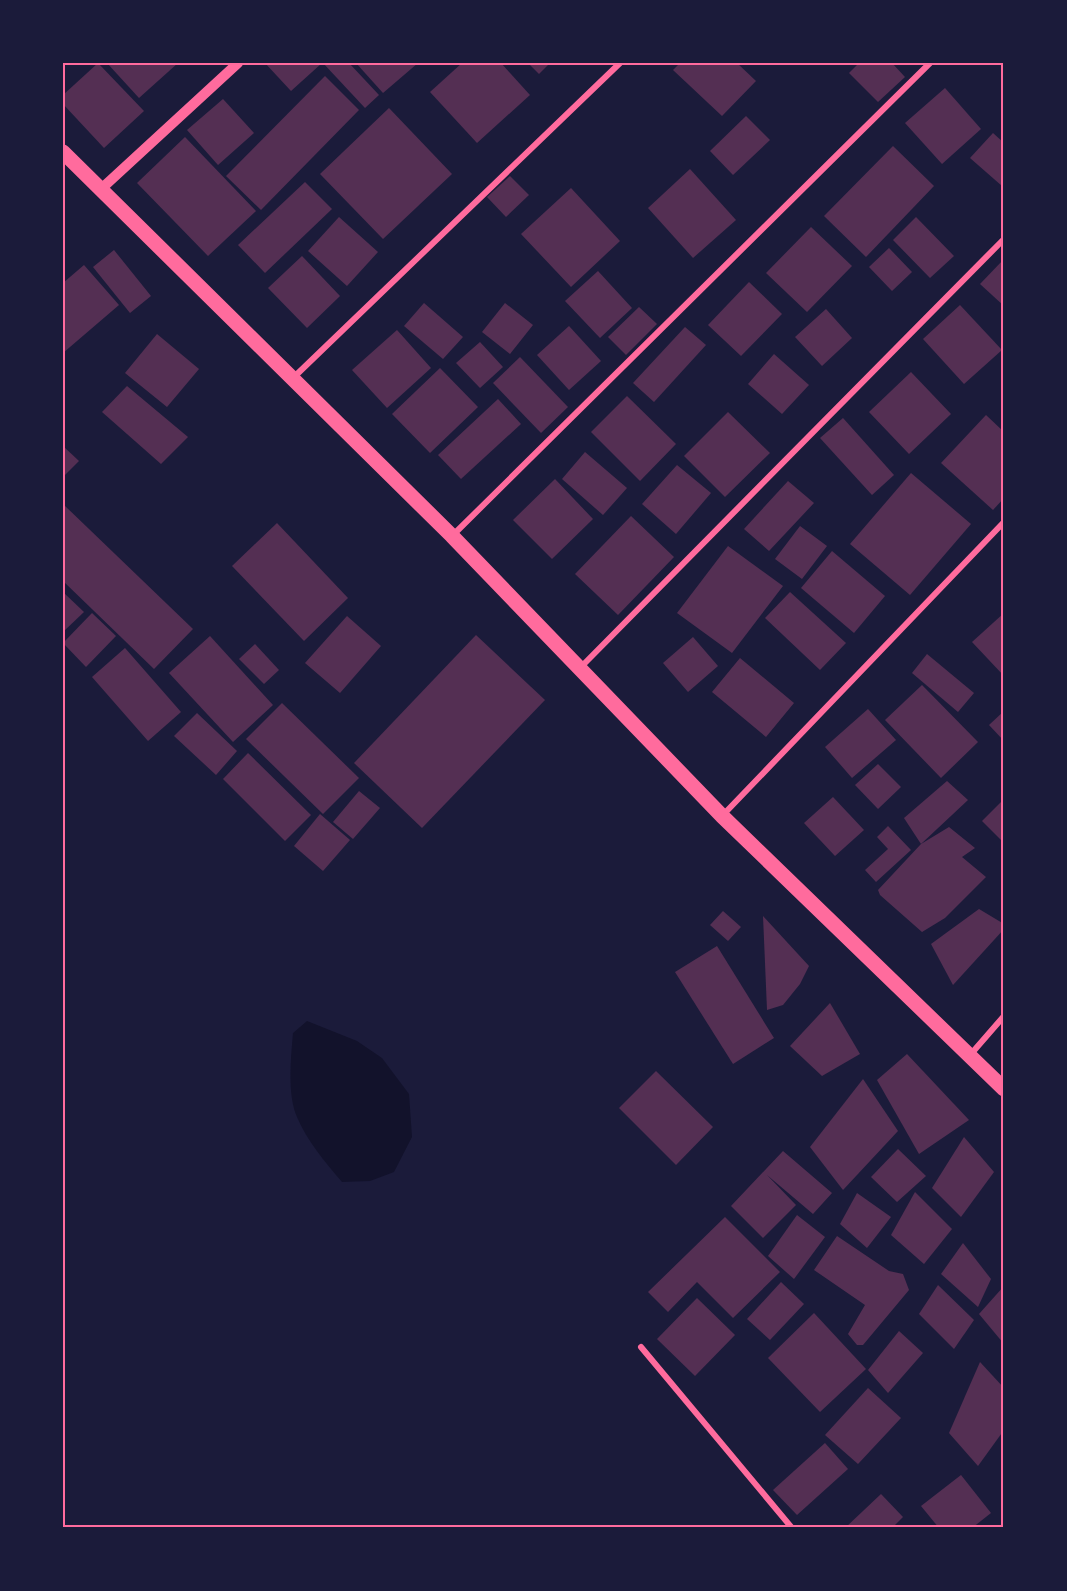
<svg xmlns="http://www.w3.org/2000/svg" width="1067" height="1591" viewBox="0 0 1067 1591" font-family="'IBM Plex Sans',sans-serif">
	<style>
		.water { fill: #12122b }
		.building { fill: #542f53 }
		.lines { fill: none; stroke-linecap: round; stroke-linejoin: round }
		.minor { stroke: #ff6b9d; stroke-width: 6 }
		.tertiary { stroke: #ff6b9d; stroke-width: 10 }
		.primary { stroke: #ff6b9d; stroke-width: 15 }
		.neatline { fill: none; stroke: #ff6b9d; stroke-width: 2 }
	</style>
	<rect width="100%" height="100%" fill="#1b1b3a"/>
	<path class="water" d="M307 1021 357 1041 382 1058 409 1094 412 1137 394 1172 370 1181 342 1182C325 1162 307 1141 297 1117 287 1094 291 1057 293 1033Z"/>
	<g class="building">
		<polygon points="98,63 144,111 104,148 63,104 63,95"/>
		<polygon points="107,63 178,63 139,98"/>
		<polygon points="265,63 322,63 291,91"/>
		<polygon points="323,63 349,63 379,95 365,108"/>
		<polygon points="356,63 418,63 383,93"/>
		<polygon points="462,63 501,63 530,95 477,143 430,92"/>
		<polygon points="528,63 550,63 539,74"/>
		<polygon points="680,63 737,63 756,81 722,116 673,70"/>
		<polygon points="859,63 892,63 905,77 878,102 849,73"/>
		<polygon points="325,76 359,110 261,210 226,176"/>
		<polygon points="945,88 981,129 942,164 905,123"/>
		<polygon points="223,99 254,133 218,165 187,130"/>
		<polygon points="389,108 452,174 383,239 320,174"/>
		<polygon points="746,116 770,140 733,175 710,151"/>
		<polygon points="993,133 1004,143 1002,186 970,158"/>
		<polygon points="185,137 256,211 208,256 137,183"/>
		<polygon points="893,146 934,186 866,257 824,216"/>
		<polygon points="690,169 736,220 693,258 648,208"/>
		<polygon points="510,176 529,195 506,217 487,197"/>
		<polygon points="305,182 332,209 265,273 238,245"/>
		<polygon points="571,188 620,241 571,287 521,234"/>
		<polygon points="339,217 378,252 347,286 308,251"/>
		<polygon points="916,217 954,256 930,278 893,240"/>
		<polygon points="811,227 852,266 807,312 766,273"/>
		<polygon points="889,248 912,272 892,291 869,267"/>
		<polygon points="114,250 151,296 130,313 93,267"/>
		<polygon points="302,256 340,296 307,328 268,288"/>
		<polygon points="1004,259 1004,306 980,284"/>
		<polygon points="84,265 119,305 63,353 63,283"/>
		<polygon points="598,271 632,308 600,338 565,301"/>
		<polygon points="749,282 782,314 741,356 708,325"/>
		<polygon points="424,303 463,337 443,359 404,326"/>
		<polygon points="505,303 533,325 510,354 482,332"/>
		<polygon points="960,305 1002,350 964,384 923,339"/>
		<polygon points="639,307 657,324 626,355 608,337"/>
		<polygon points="826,309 852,338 822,366 795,337"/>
		<polygon points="569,326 601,361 569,390 537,355"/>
		<polygon points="685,327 706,345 654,402 633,383"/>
		<polygon points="397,330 431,368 387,408 352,370"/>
		<polygon points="157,334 199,369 167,407 125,373"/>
		<polygon points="480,342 503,367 480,388 456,363"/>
		<polygon points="774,354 809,385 782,414 748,384"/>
		<polygon points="520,357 568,407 541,433 493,383"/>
		<polygon points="440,368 478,407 430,453 392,414"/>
		<polygon points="911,372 951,414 909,454 869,412"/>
		<polygon points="127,386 188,437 161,464 102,412"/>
		<polygon points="627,396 676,444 640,481 591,432"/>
		<polygon points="498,399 521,424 461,479 438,455"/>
		<polygon points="728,412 770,453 725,497 684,456"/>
		<polygon points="986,415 1004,432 1004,498 993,510 941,463"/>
		<polygon points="843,418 894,475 872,495 820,438"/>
		<polygon points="63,446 79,461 63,477"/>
		<polygon points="585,452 627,488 603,515 562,479"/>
		<polygon points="677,465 711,493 676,534 642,504"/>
		<polygon points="911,473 971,524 910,595 850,544"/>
		<polygon points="555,479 593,519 552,559 513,520"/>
		<polygon points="788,481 814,503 769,551 744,529"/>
		<polygon points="63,504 193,629 154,669 63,581"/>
		<polygon points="631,516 674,557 618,615 575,574"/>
		<polygon points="277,523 348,598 304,641 232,566"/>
		<polygon points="800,526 827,546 802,579 775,559"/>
		<polygon points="728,546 783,586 732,653 677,613"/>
		<polygon points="832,551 885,596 854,633 801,588"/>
		<polygon points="63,592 84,612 63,632"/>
		<polygon points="790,592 846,643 820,670 765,618"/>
		<polygon points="92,613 116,636 86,667 63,643"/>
		<polygon points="1004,613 1004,676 972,642"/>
		<polygon points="347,616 381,646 340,693 305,663"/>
		<polygon points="476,635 545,700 422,828 354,763"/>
		<polygon points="210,636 273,705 233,742 169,673"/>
		<polygon points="693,637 718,666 688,692 663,663"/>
		<polygon points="255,644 279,670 264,684 239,659"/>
		<polygon points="125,648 181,712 148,741 92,677"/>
		<polygon points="927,654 974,693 958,712 912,673"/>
		<polygon points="740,658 794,703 766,737 712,692"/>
		<polygon points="922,685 978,742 941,778 885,720"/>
		<polygon points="282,703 359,778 323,814 246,739"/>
		<polygon points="868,709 896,740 852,778 825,747"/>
		<polygon points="1004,711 1004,741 989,725"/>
		<polygon points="197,713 237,751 216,775 174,736"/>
		<polygon points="248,753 311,815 285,841 223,779"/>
		<polygon points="878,764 901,787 878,809 855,785"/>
		<polygon points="947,781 968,800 921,844 904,818"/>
		<polygon points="359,791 380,808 353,839 333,822"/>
		<polygon points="833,797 864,830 835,856 804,823"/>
		<polygon points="1004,799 1004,843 982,821"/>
		<polygon points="320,814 350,840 323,871 294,846"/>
		<polygon points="888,826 911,850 876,882 865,870 888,849 877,837"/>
		<polygon points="949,827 975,848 962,857 986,877 945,918 922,932 880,895 878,890 921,844"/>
		<polygon points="979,909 1004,924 1004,929 953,985 931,944"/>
		<polygon points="723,911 741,927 728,941 710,925"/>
		<polygon points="763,916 809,966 800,984 783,1005 767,1010"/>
		<polygon points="717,946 774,1038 733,1064 675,972"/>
		<polygon points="830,1003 860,1054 822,1076 790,1046"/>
		<polygon points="907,1054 969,1120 919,1154 877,1080"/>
		<polygon points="656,1071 713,1127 676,1165 619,1108"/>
		<polygon points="863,1079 898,1131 843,1190 810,1147"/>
		<polygon points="964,1137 994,1172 961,1217 932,1188"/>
		<polygon points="898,1149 926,1176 897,1202 871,1177"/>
		<polygon points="783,1151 832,1193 813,1214 767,1175 796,1205 763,1238 731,1206"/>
		<polygon points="915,1192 952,1229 924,1264 891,1235"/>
		<polygon points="857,1193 891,1217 867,1248 840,1224"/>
		<polygon points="797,1215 825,1237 794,1279 768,1256"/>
		<polygon points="725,1217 780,1272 733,1318 697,1282 668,1312 648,1292"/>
		<polygon points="837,1236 889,1271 903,1274 909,1290 863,1345 857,1345 848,1334 865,1305 814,1270"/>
		<polygon points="963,1243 991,1279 978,1307 941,1274"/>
		<polygon points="781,1282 804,1304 770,1340 747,1319"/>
		<polygon points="938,1285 974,1320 954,1349 919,1314"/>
		<polygon points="1004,1286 1004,1344 979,1314"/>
		<polygon points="697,1298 735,1335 695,1376 657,1339"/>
		<polygon points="814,1313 866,1369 820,1412 768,1358"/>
		<polygon points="899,1331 923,1353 888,1393 868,1370"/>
		<polygon points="980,1362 1004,1388 1004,1430 978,1466 949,1433"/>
		<polygon points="868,1388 901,1418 858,1464 825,1435"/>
		<polygon points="825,1443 848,1469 797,1515 773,1490"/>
		<polygon points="961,1475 991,1513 972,1528 939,1528 921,1506"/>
		<polygon points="881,1494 903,1517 892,1528 845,1528"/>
	</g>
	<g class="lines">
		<g class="minor">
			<polyline points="293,378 620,63"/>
			<polyline points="453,535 930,63"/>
			<polyline points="580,668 1004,239"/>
			<polyline points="722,816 1004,522"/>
			<polyline points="971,1054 1004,1016"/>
			<polyline points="641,1347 792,1528"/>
		</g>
		<polyline class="tertiary" points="100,190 238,63"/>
		<polyline class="primary" points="63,152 452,536 722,816 1004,1089"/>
	</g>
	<rect width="1067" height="1591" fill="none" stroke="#1b1b3a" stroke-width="129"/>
	<rect x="64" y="64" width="938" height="1462" class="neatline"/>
</svg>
